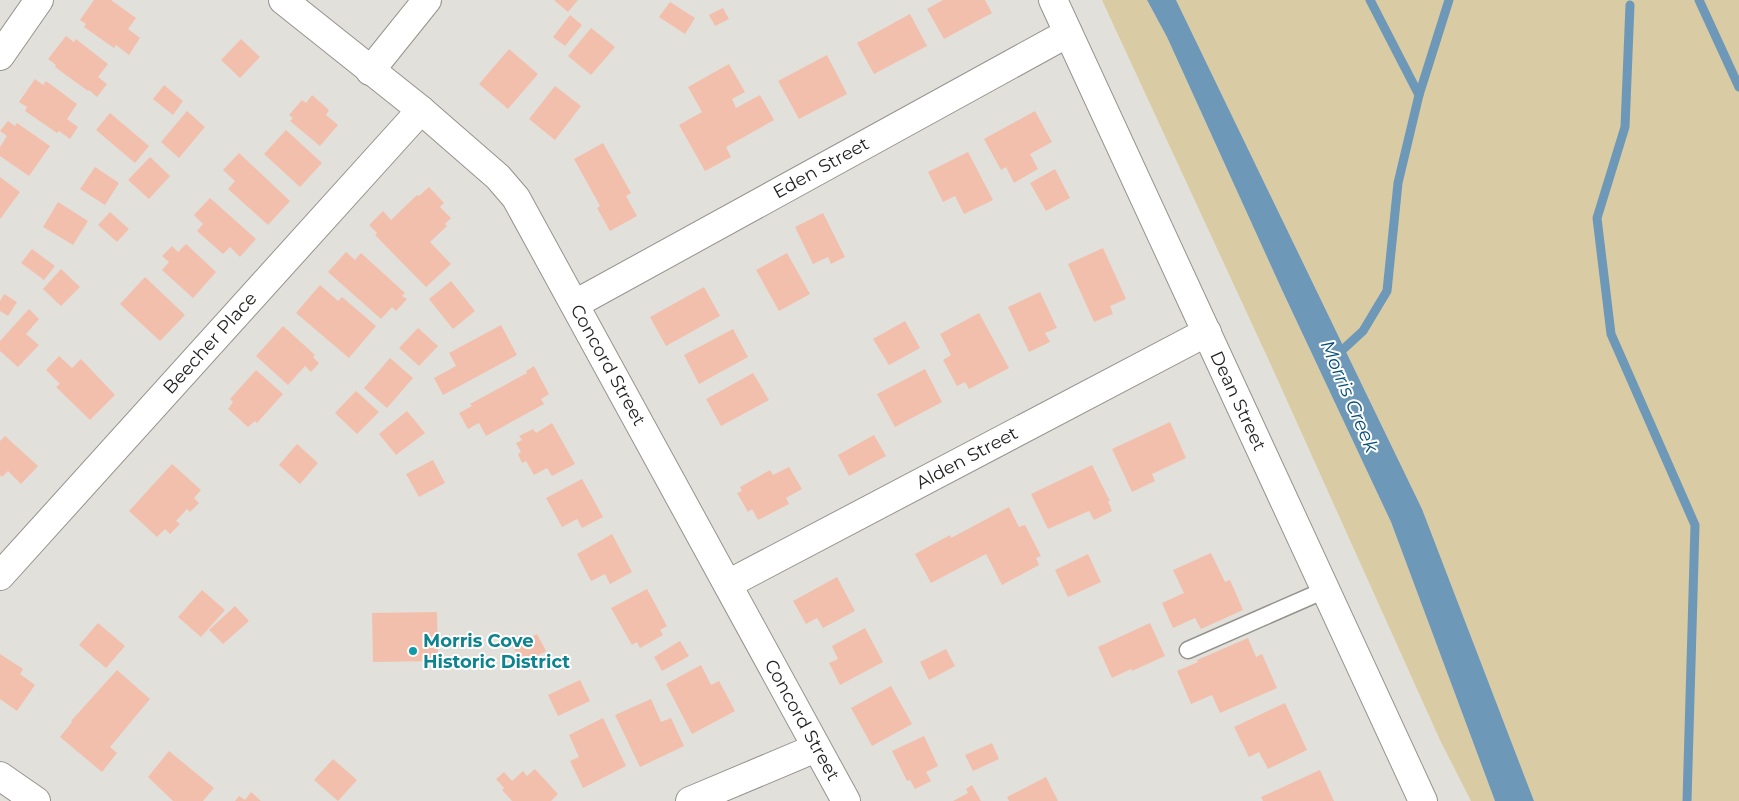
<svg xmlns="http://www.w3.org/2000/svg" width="1739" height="801" viewBox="0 0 1739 801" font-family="Montserrat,sans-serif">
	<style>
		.green { fill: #d9cba3 }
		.water { fill: #6e98b7 }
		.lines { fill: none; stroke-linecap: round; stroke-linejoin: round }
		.stream { stroke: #6e98b7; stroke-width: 9 }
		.building { fill: #f3bfad }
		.service-casing { stroke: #95938e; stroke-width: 19 }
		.minor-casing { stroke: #95938e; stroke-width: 30 }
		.secondary-casing { stroke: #95938e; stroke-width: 30 }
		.service { stroke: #fff; stroke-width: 16 }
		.minor { stroke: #fff; stroke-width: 28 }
		.secondary { stroke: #fff; stroke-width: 28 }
		.culture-dot { fill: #0f9aa8; stroke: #fff; stroke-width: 2 }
		.labels { text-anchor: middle; stroke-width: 4; stroke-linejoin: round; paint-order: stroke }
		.street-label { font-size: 18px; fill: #201f1d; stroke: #fff }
		.culture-label { font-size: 18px; font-weight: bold; fill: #0d838f; stroke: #fff; text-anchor: start }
		.water-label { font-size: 19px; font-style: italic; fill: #04507a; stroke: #fff }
	</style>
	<rect width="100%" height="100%" fill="#e2e0da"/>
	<g class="green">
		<polygon points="1102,0 1147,0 1167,37 1282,290 1391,522 1495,801 1471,801 1440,740 1271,365"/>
		<polygon points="1176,0 1739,0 1739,801 1534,801 1422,509"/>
	</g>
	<polygon class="water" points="1147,0 1176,0 1422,509 1534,801 1495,801 1391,522 1282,290 1167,37"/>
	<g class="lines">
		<g class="stream">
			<polyline points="1370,0 1419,95"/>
			<polyline points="1699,0 1739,87"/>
			<polyline points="1630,5 1625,127 1597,218 1611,334 1695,525 1687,801"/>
			<polyline points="1338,354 1363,331 1387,291 1398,183 1419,95 1449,0"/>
		</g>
	</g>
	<g class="building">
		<polygon points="94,0 111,0 136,18 128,29 140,38 129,55 116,45 114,48 84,27 86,24 80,20"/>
		<polygon points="554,0 578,0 568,12"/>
		<polygon points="943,0 985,0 992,13 944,39 927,9"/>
		<polygon points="670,2 695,18 685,34 659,17"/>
		<polygon points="723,8 729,19 715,26 709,15"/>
		<polygon points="910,14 927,46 874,74 857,43"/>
		<polygon points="570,15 582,25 565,46 553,37"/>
		<polygon points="591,28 615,47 591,75 568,56"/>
		<polygon points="66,36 74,42 76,39 108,64 98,77 107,84 97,97 89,90 88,91 55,67 56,65 48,59"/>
		<polygon points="241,39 260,57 240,78 221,60"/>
		<polygon points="509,49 538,74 508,109 479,84"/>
		<polygon points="827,55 847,94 799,119 778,81"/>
		<polygon points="729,64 745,92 732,99 736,108 760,95 774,120 726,147 731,157 705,171 679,125 702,112 688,87"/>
		<polygon points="35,79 43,85 46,81 77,104 67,119 78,127 70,139 59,131 57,133 25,111 27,107 19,102"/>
		<polygon points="164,85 183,101 173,115 153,99"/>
		<polygon points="555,86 581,106 555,140 529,119"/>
		<polygon points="312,95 329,110 326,115 338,125 320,146 290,121 293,118 289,115 302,100 306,103"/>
		<polygon points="187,111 205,127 179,158 161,142"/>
		<polygon points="1035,111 1052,142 1030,154 1038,169 1014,183 1006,167 1001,170 984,139"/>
		<polygon points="110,113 149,146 135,163 96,130"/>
		<polygon points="8,121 15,126 17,123 50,146 29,176 0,156 0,147 7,136 0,131"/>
		<polygon points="286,130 322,163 300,187 264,154"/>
		<polygon points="603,143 631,193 626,196 637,216 610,231 597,208 600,206 574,159"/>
		<polygon points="968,152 993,200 964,214 955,196 943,202 928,172"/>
		<polygon points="239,153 290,201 268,225 228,189 235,181 223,170"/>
		<polygon points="150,157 170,176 149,199 128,180"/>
		<polygon points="95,167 119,183 105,205 80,189"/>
		<polygon points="1055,169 1070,198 1046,211 1030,183"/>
		<polygon points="0,177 20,192 0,219"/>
		<polygon points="429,187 444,203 440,207 451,218 445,224 447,226 430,242 451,264 426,287 375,235 377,233 369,225 383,211 391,220 417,195 419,196"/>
		<polygon points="210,198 256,239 240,257 230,247 223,254 197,231 203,224 194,215"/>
		<polygon points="58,202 88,221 73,245 43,227"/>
		<polygon points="110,212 129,229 117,242 98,225"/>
		<polygon points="823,213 845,257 831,264 828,257 813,264 795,227"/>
		<polygon points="186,244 216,272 193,298 162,270 169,262 162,256 172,246 178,252"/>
		<polygon points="1103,248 1126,299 1110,306 1113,314 1094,322 1068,264"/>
		<polygon points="32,249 55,266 44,280 21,263"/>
		<polygon points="346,252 355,260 361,253 405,293 402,296 407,299 396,311 392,307 381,319 328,272"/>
		<polygon points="787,253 810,294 779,311 756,270"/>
		<polygon points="61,269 80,287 61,306 43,289"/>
		<polygon points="145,277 185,315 160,341 120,304"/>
		<polygon points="451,281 475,311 453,329 429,299"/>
		<polygon points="320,285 338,301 342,297 376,326 349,358 296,313"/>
		<polygon points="704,287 720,316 666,346 650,317"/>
		<polygon points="1040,292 1057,328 1045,333 1050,342 1029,352 1008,307"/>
		<polygon points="4,294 17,302 8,316 0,311 0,301"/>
		<polygon points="29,309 39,319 26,334 39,345 18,367 0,351 0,341"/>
		<polygon points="979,313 1009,368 969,389 965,382 957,386 943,360 951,355 940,334"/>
		<polygon points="905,321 920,348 889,365 873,339"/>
		<polygon points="501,325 517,355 443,395 434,378 456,366 449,353"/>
		<polygon points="283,326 315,355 313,357 319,363 311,372 305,366 288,385 256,356"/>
		<polygon points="418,328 438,346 419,366 399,348"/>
		<polygon points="733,329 748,357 699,384 684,355"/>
		<polygon points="59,356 72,368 81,359 115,395 90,420 56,387 60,384 46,370"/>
		<polygon points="390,358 413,378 387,408 364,388"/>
		<polygon points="534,366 549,394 541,399 544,404 486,436 479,423 468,429 459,413 472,406 470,404 527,373 526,371"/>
		<polygon points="925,369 942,402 895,427 877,394"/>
		<polygon points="256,370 283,394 257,423 255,421 248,427 228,409 233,402 230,399"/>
		<polygon points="753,373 769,400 721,426 706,399"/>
		<polygon points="356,391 379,412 357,434 335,413"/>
		<polygon points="407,411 425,433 396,455 379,434"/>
		<polygon points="1170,422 1186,458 1152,474 1155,481 1132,492 1112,449"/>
		<polygon points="552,423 575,464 552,476 547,468 534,475 526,461 522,463 518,454 521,452 516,443 522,440 519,436 533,429 536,433"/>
		<polygon points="874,435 886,456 849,476 838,455"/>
		<polygon points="5,436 38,466 21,484 8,471 2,477 0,475 0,441"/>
		<polygon points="297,444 318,463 300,484 279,465"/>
		<polygon points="433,460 445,483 419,497 406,474"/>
		<polygon points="172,464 201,490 194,498 199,503 190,512 187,509 176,521 180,524 170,534 165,529 157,537 129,511"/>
		<polygon points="1092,465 1110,501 1108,501 1112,511 1094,520 1089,511 1048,529 1031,494"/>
		<polygon points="789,467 802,489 786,498 789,504 758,520 752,509 748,512 737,493 742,491 740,487 770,470 773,475"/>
		<polygon points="582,479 603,517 582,528 577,519 562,527 546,498"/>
		<polygon points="1009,507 1019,527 1025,525 1041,556 1036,558 1039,565 1002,585 986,554 931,583 915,554 950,535 951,538"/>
		<polygon points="612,534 632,572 610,584 605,574 591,581 577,554"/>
		<polygon points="1211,553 1225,582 1230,580 1243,610 1201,629 1195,618 1173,628 1162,603 1184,593 1173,570"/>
		<polygon points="1088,554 1101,582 1068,597 1055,570"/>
		<polygon points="837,577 855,611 823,628 817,618 806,624 793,601"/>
		<polygon points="647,589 667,626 660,630 663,635 640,648 637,642 632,645 611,608"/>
		<polygon points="202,590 225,610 201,637 178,617"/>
		<polygon points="235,606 249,621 223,644 209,630"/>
		<polygon points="437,612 438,661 373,662 372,613"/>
		<polygon points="98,623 125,646 106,668 79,645"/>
		<polygon points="1150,623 1165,656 1132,671 1131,669 1112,678 1098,647"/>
		<polygon points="865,628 883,662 840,685 829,663 838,659 832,646"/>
		<polygon points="537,634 546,651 523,664 513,647"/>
		<polygon points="1248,638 1256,657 1262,654 1277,688 1220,713 1212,695 1191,704 1177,671 1198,662 1197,660"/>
		<polygon points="680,641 689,656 662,671 654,657"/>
		<polygon points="946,649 955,666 929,680 920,662"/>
		<polygon points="0,654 23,669 20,674 35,685 17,711 0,699"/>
		<polygon points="701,665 711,685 719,681 735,711 692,734 666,684"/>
		<polygon points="117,670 150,699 110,747 117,753 102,772 60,737 72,722 71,721"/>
		<polygon points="580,680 590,701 558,716 548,695"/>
		<polygon points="891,686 912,724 872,746 851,708"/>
		<polygon points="651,699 661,722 671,718 684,746 640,767 615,715"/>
		<polygon points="1285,703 1307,750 1268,769 1259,752 1249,757 1234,727"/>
		<polygon points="603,718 626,766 583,788 570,761 579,757 569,735"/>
		<polygon points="924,736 938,766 926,772 931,781 915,789 910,780 907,781 892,751"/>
		<polygon points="992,743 999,759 973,771 965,755"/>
		<polygon points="169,751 214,788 203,801 173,801 148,777"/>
		<polygon points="333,759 357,780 338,801 314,780"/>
		<polygon points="535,769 558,794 551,801 512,801 502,790 504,788 496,779 504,772 512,781 523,771 527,776"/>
		<polygon points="1320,770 1334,801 1263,801 1261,797"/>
		<polygon points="1046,777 1058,801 1009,801 1007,797"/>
		<polygon points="972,785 981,801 953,801 968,793 966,789"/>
		<polygon points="251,792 261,801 235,801 239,796 245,800"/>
	</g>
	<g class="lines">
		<defs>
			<polyline id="service" points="1188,650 1325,590"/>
			<g id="minor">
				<polyline points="283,0 421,110 498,177 516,198 846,801"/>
				<polyline points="1053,0 1423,801"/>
				<polyline points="0,56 39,0"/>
				<polyline points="370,71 427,0"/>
				<polyline points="575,304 1068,33"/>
				<polyline points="0,576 421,110"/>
				<polyline points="728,584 1207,332"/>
				<polyline points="690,801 816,748"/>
			</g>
			<polyline id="secondary" points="0,776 36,801"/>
		</defs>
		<use href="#service" class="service-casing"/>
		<use href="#minor" class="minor-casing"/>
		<use href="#secondary" class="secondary-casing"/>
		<use href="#service" class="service"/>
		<use href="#minor" class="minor"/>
		<use href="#secondary" class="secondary"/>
	</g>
	<circle class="culture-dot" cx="413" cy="651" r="5"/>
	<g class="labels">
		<g class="street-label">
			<text transform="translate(821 168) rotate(-29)" y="6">Eden Street</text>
			<text transform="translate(210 343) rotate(-48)" y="6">Beecher Place</text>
			<text transform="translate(608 365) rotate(61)" y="6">Concord Street</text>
			<text transform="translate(1238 401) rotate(65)" y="6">Dean Street</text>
			<text transform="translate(967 458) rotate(-28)" y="6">Alden Street</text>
			<text transform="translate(802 720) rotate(61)" y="6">Concord Street</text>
		</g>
		<g class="culture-label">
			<text x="423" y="647">Morris Cove<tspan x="423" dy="21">Historic District</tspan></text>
		</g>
		<g class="water-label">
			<text transform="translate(1350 396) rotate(67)" y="7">Morris Creek</text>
		</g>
	</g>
</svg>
